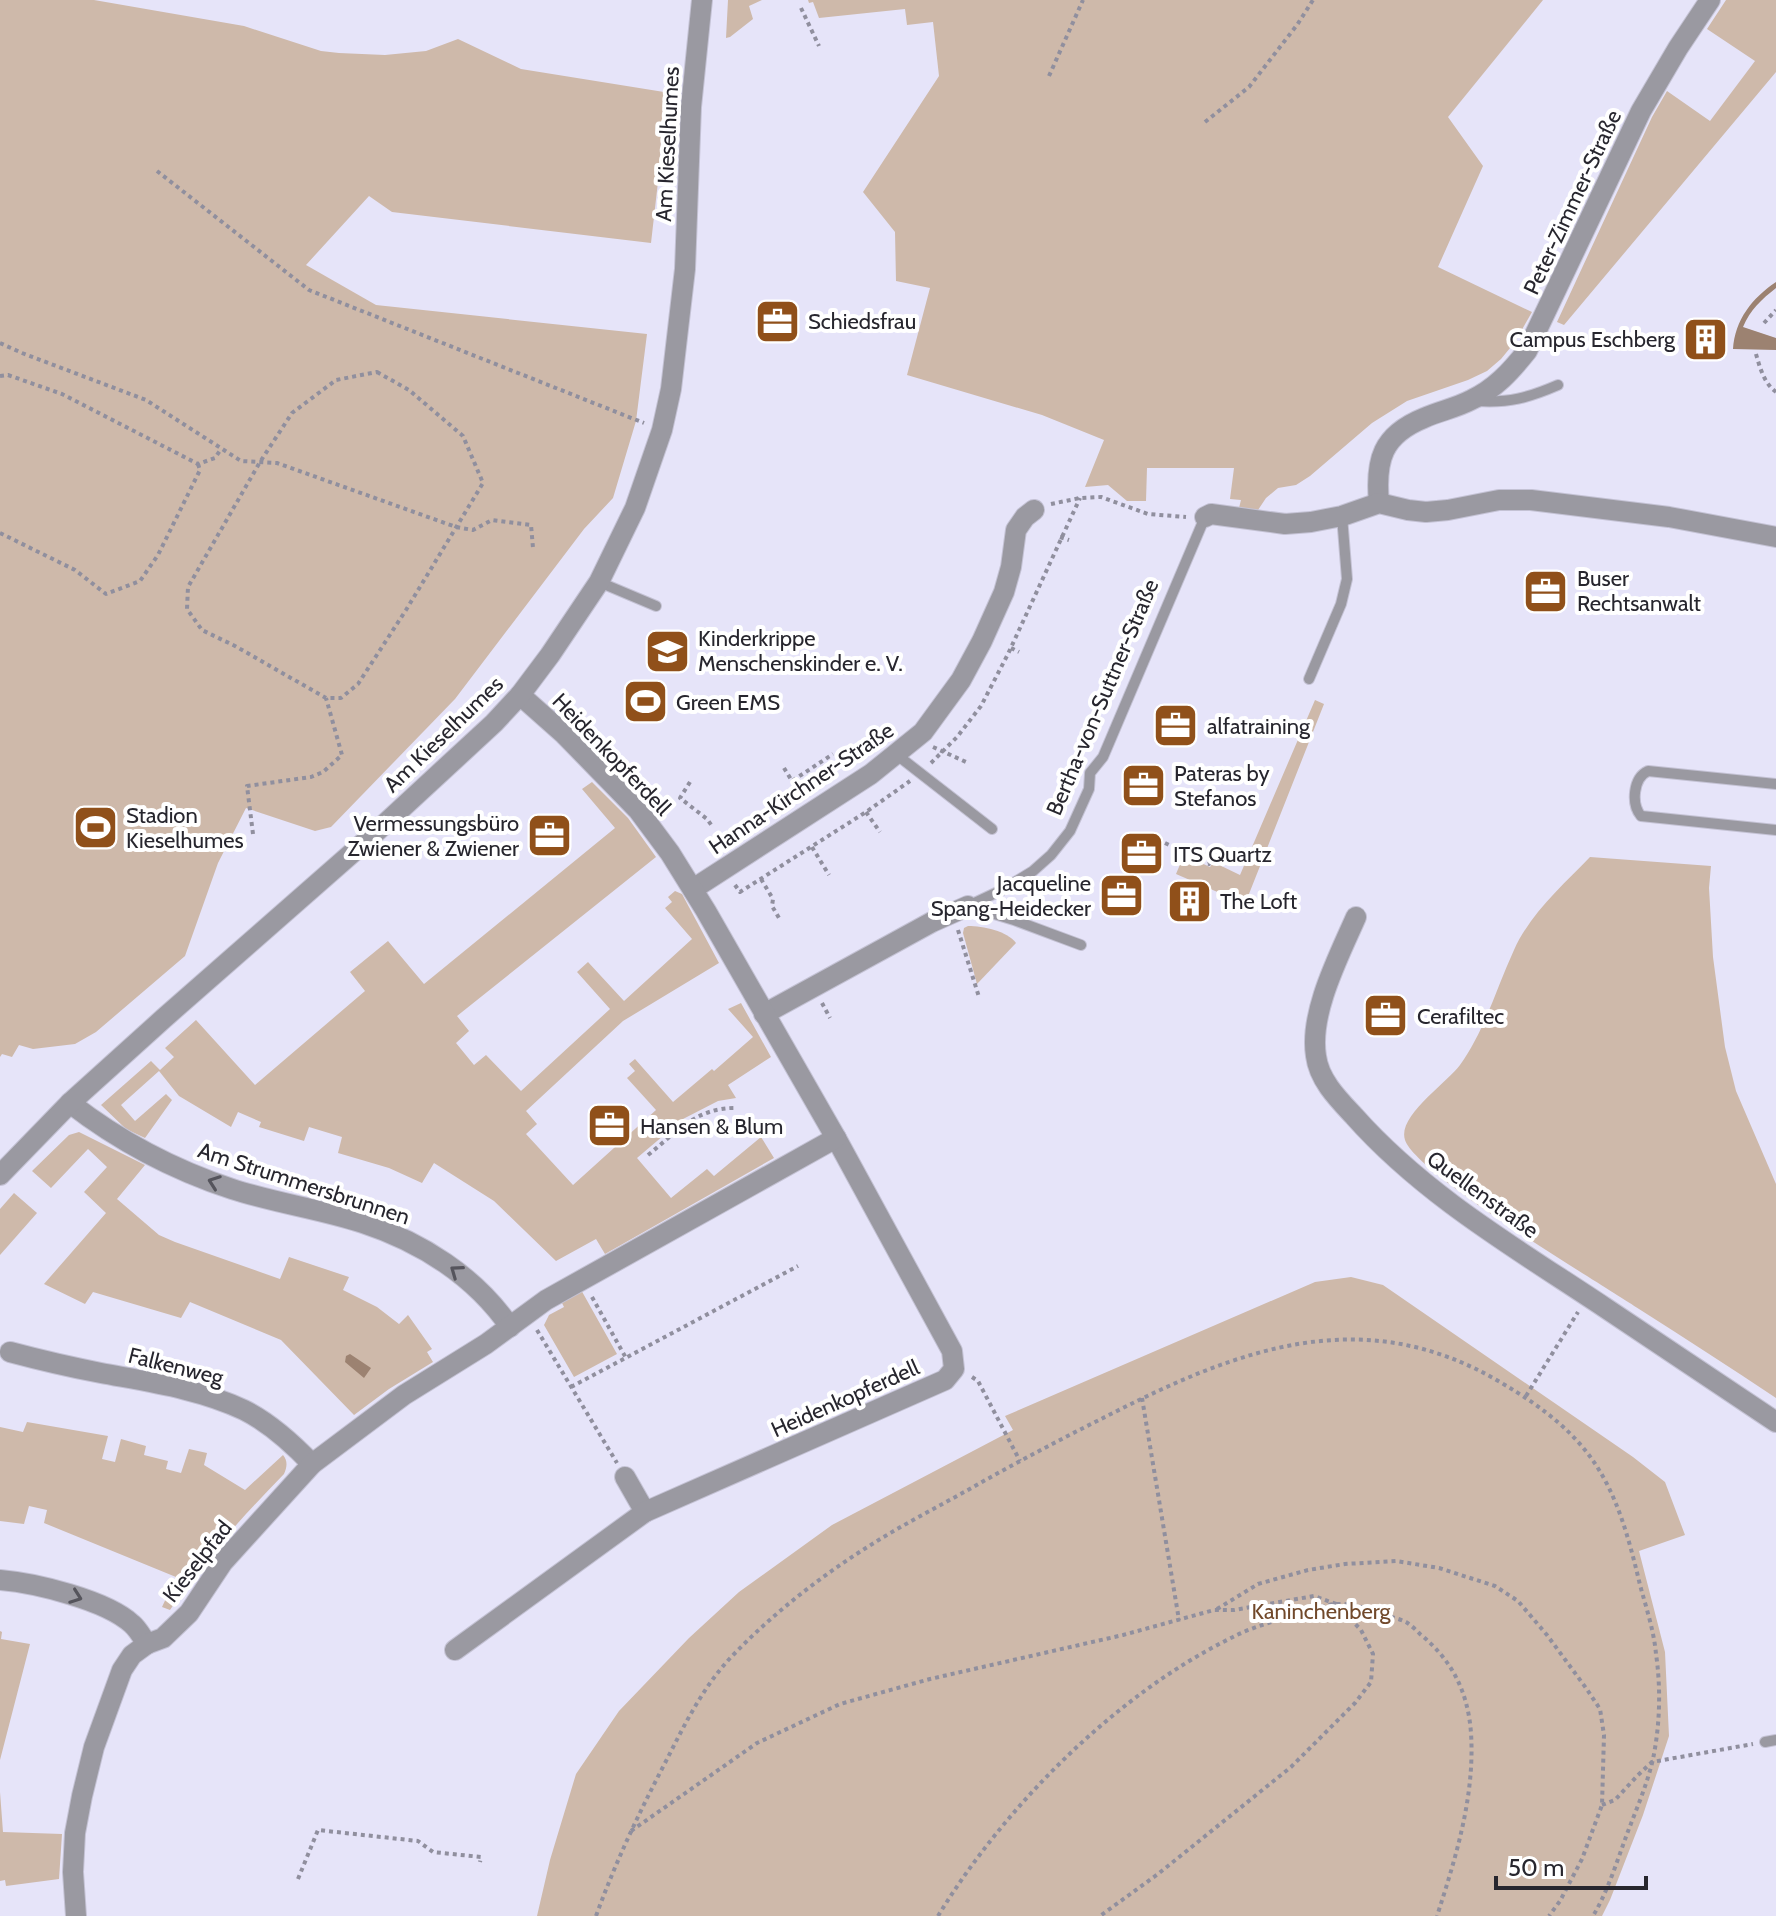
<svg xmlns="http://www.w3.org/2000/svg" width="1776" height="1916" viewBox="0 0 1776 1916" font-family="Cabin,sans-serif">
	<style>
		.green { fill: #ceb9aa }
		.water { fill: #9c8271 }
		.lines { fill: none; stroke-linecap: round; stroke-linejoin: round }
		.service-casing { stroke: #c4c2d4; stroke-width: 12 }
		.minor-casing { stroke: #c4c2d4; stroke-width: 22 }
		.tertiary-casing { stroke: #c4c2d4; stroke-width: 22 }
		.path { stroke: #908f9e; stroke-width: 4; stroke-dasharray: 4 4; stroke-linecap: butt }
		.service { stroke: #9a99a1; stroke-width: 10 }
		.minor { stroke: #9a99a1; stroke-width: 20 }
		.tertiary { stroke: #9a99a1; stroke-width: 20 }
		.oneway { stroke: #55545c }
		.labels { text-anchor: middle; stroke-width: 8; stroke-linejoin: round; paint-order: stroke }
		.street-label { font-size: 22px; fill: #27262e; stroke: #fff }
		.poi-label { font-size: 22px; fill: #27262e; stroke: #fff; text-anchor: start }
		.park-label { font-size: 22px; fill: #71492b; stroke: #fff }
	</style>
	<rect width="100%" height="100%" fill="#e6e4f9"/>
	<g class="green">
		<polygon points="0,0 94,0 244,26 321,51 339,53 385,55 426,51 458,39 521,69 664,92 659,173 651,243 392,212 369,196 306,265 376,305 647,334 636,421 613,498 584,529 455,699 331,827 315,831 246,808 218,863 185,956 96,1032 75,1044 33,1049 19,1045 12,1057 2,1054 0,1057"/>
		<polygon points="728,0 762,0 749,6 753,19 730,37 726,38"/>
		<polygon points="808,0 1543,0 1448,117 1483,166 1438,267 1532,312 1515,342 1501,359 1487,371 1468,380 1407,401 1372,423 1310,476 1296,485 1278,488 1266,498 1258,510 1239,508 1241,500 1230,499 1234,468 1147,468 1146,501 1127,501 1108,485 1085,487 1104,440 1042,415 907,375 930,288 896,281 895,232 863,192 939,76 933,22 907,25 905,9 819,18 813,2 809,3"/>
		<polygon points="1726,0 1776,0 1776,72 1564,325 1557,322 1652,117 1667,91 1710,121 1755,61 1707,29"/>
		<polygon points="1315,700 1324,704 1245,904 1176,874 1184,855 1210,867 1213,862 1240,875"/>
		<polygon points="592,782 628,818 656,857 457,1016 469,1031 456,1043 474,1065 486,1055 521,1091 610,1009 577,972 588,962 624,1001 692,939 665,908 672,902 668,897 675,891 682,894 719,963 623,1021 526,1111 537,1124 526,1134 573,1185 656,1110 627,1078 635,1071 629,1064 635,1059 673,1102 712,1069 714,1071 753,1037 728,1009 741,1003 771,1057 728,1085 736,1098 718,1101 683,1119 637,1158 671,1198 707,1169 714,1176 761,1137 774,1158 605,1254 596,1239 556,1261 494,1201 434,1163 422,1183 389,1168 338,1153 342,1137 309,1127 304,1141 259,1127 261,1122 238,1112 231,1127 179,1096 159,1071 121,1105 135,1121 166,1094 172,1100 145,1138 126,1129 101,1105 151,1061 160,1070 174,1057 165,1048 196,1020 255,1085 365,991 350,972 388,941 424,984 615,828 582,789"/>
		<path d="M1590 857 1711 866 1709 888 1713 957 1725 1047 1736 1091 1776 1184V1398C1731 1368 1685 1338 1639 1309 1600 1283 1416 1174 1405 1140 1397 1116 1447 1083 1460 1065 1485 1030 1496 989 1514 950 1530 914 1563 885 1590 857Z"/>
		<path d="M968 926C983 926 1007 931 1016 943L977 984 963 933 964 928Z"/>
		<polygon points="79,1132 145,1165 117,1199 159,1235 175,1242 280,1279 289,1257 349,1277 343,1290 377,1307 399,1324 408,1315 432,1349 427,1352 433,1362 389,1389 354,1415 281,1340 190,1302 181,1318 93,1292 85,1304 44,1284 106,1213 84,1192 107,1167 88,1149 51,1188 32,1171 69,1135"/>
		<polygon points="14,1193 37,1213 0,1255 0,1209"/>
		<polygon points="1351,1277 1383,1285 1633,1457 1665,1482 1685,1535 1639,1551 1665,1652 1669,1736 1643,1815 1610,1900 1602,1916 537,1916 550,1860 576,1774 619,1711 689,1638 739,1592 832,1525 1013,1430 1005,1416 1315,1282"/>
		<polygon points="580,1288 617,1354 574,1377 544,1325 549,1315 564,1307 560,1299"/>
		<path d="M27 1422 108 1436 102 1459 115 1462 121 1439 146 1446 144 1455 168 1461 166 1469 181 1473 189 1449 207 1453 204 1465 245 1490 283 1455C288 1461 287 1467 284 1474 242 1517 203 1560 170 1610L162 1607 176 1577 44 1523 47 1510 29 1506 24 1524 0 1521V1427L23 1432Z"/>
		<polygon points="0,1631 2,1632 1,1639 30,1644 0,1760"/>
		<polygon points="0,1792 3,1832 62,1834 59,1879 6,1886 5,1880 0,1881"/>
	</g>
	<g class="water">
		<path d="M1776 282V288C1762 299 1750 310 1743 327L1776 338V350L1733 349C1735 320 1752 298 1776 282Z"/>
		<polygon points="350,1354 371,1368 364,1378 345,1362 346,1356"/>
	</g>
	<g class="lines">
		<defs>
			<g id="service">
				<path d="M1477 401C1509 403 1528 398 1558 385"/>
				<polyline points="599,582 656,606"/>
				<polyline points="1309,679 1341,604 1347,579 1342,516"/>
				<polyline points="897,755 992,829"/>
				<path d="M1776 784 1648 771C1633 778 1631 804 1641 816L1776 830"/>
				<polyline points="968,906 1002,890 1033,871 1051,855 1070,831 1089,789 1090,773 1103,757 1205,517"/>
				<polyline points="968,906 1014,920 1081,945"/>
				<polyline points="1765,1742 1776,1740"/>
			</g>
			<g id="minor">
				<path d="M1379 503C1375 460 1382 435 1424 418 1439 411 1456 408 1471 400 1495 389 1511 371 1527 351L1641 111 1678 48 1710 0"/>
				<polyline points="1205,517 1211,514 1285,524 1311,522 1342,516 1379,503 1408,510 1426,512 1448,510 1499,500 1531,500 1669,517 1776,537"/>
				<polyline points="693,889 871,774 923,732 961,680 982,641 1004,592 1011,567 1016,530 1025,517 1034,510"/>
				<path d="M1356 917C1339 956 1309 1013 1316 1056 1319 1080 1338 1099 1354 1116 1424 1195 1517 1249 1604 1307 1661 1345 1719 1384 1776 1422"/>
				<polyline points="764,1014 932,922 968,906"/>
				<path d="M70 1103C119 1141 174 1170 232 1189 275 1203 320 1209 363 1223 421 1242 475 1276 510 1327"/>
				<path d="M10 1352C40 1360 70 1367 101 1373 149 1382 200 1389 244 1410 270 1423 292 1443 312 1464"/>
				<polyline points="625,1477 645,1512"/>
				<path d="M0 1580C35 1583 106 1600 132 1624 138 1629 142 1637 147 1644"/>
				<polyline points="455,1650 645,1512 945,1380 954,1369 952,1351 836,1138 706,911 670,853 638,810 564,734 520,695"/>
				<polyline points="76,1916 73,1872 75,1833 82,1796 94,1747 122,1670 132,1655 147,1644 163,1638 189,1613 223,1562 312,1464 404,1395 486,1344 546,1300 836,1138"/>
			</g>
			<polyline id="tertiary" points="0,1175 70,1103 163,1019 376,832 494,723 520,695 550,655 599,582 635,508 662,430 671,389 685,269 691,107 702,0"/>
		</defs>
		<use href="#service" class="service-casing"/>
		<use href="#minor" class="minor-casing"/>
		<use href="#tertiary" class="tertiary-casing"/>
		<g class="path">
			<polyline points="801,8 819,46"/>
			<polyline points="1049,76 1083,0"/>
			<polyline points="1205,122 1249,87 1297,25 1313,0"/>
			<polyline points="157,171 309,290 644,423"/>
			<polyline points="1764,323 1776,310"/>
			<polyline points="0,343 22,353 146,400 241,461 277,463 456,527 473,530 492,520 531,525 533,548"/>
			<path d="M1756 354C1760 368 1764 383 1776 392"/>
			<polygon points="377,372 409,390 463,436 483,483 406,610 358,684 341,698 326,698 235,646 202,630 187,609 188,587 260,462 292,413 336,380"/>
			<polyline points="0,376 8,375 62,394 198,464 215,458 221,449"/>
			<polyline points="1051,504 1080,498 1101,497 1148,514 1186,517"/>
			<polyline points="0,533 75,570 106,594 140,581 158,555 200,470 198,464"/>
			<polyline points="1060,537 1069,540"/>
			<polyline points="1011,648 1019,652"/>
			<polyline points="933,747 966,762"/>
			<polyline points="931,763 957,737 981,706 1008,654 1080,498"/>
			<polyline points="784,768 792,781 833,754"/>
			<polyline points="690,782 680,798 707,819 712,826"/>
			<polyline points="866,812 880,832"/>
			<polyline points="253,834 247,786 311,777 323,772 342,755 326,698"/>
			<polyline points="1165,843 1209,864 1212,857 1219,860"/>
			<polyline points="812,847 829,875"/>
			<polyline points="761,879 773,899 772,906 779,918"/>
			<polyline points="735,885 740,892 866,812 910,781"/>
			<polyline points="958,930 979,997"/>
			<polyline points="822,1003 830,1018"/>
			<path d="M648 1155C678 1131 697 1107 737 1108"/>
			<polyline points="592,1297 626,1358"/>
			<polyline points="537,1330 617,1463"/>
			<polyline points="972,1377 978,1381 1020,1461"/>
			<polyline points="571,1387 798,1266"/>
			<polyline points="1526,1396 1578,1312"/>
			<polyline points="1142,1398 1179,1620"/>
			<polyline points="1217,1609 1258,1584 1308,1570 1345,1564 1396,1561 1439,1568 1495,1586 1518,1601 1547,1635 1586,1688 1600,1709 1604,1735 1602,1805 1582,1859 1560,1901 1549,1916"/>
			<polyline points="1602,1805 1615,1800 1638,1775 1652,1762 1753,1744"/>
			<polyline points="631,1831 757,1743 840,1704 930,1679 1123,1635 1214,1610 1234,1610 1314,1596 1336,1604 1361,1630 1373,1654 1371,1682 1355,1703 1291,1767 1158,1874 1100,1916"/>
			<polyline points="298,1879 318,1830 418,1841 433,1852 481,1857 480,1862"/>
			<path d="M596 1916C616 1861 638 1815 665 1763 685 1724 704 1684 736 1652 779 1608 829 1570 882 1538 915 1518 949 1501 982 1482 1023 1459 1065 1437 1107 1416 1238 1349 1363 1301 1500 1382 1594 1437 1616 1482 1640 1585 1646 1607 1654 1631 1656 1654 1661 1688 1660 1725 1653 1759 1647 1785 1636 1810 1627 1834 1617 1861 1608 1891 1593 1916"/>
			<path d="M938 1916C1005 1806 1116 1694 1233 1637 1256 1625 1283 1619 1307 1612 1316 1609 1327 1604 1336 1604 1352 1603 1369 1609 1383 1614 1391 1617 1400 1619 1406 1622 1411 1625 1416 1630 1420 1634 1452 1660 1468 1692 1471 1733 1475 1796 1456 1857 1437 1916"/>
		</g>
		<use href="#service" class="service"/>
		<use href="#minor" class="minor"/>
		<use href="#tertiary" class="tertiary"/>
	</g>
	<defs><path id="oneway-chevron" d="M-2-3.5L2.5 0L-2 3.5" fill="none" stroke-width="1.6" stroke-linecap="round" stroke-linejoin="round" transform="scale(2)"/></defs>
	<g class="oneway">
		<use href="#oneway-chevron" transform="translate(214 1182) rotate(-160)"/>
		<use href="#oneway-chevron" transform="translate(456 1271) rotate(-144)"/>
		<use href="#oneway-chevron" transform="translate(76 1597) rotate(20)"/>
	</g>
	<defs>
		<symbol id="office-square" viewBox="-11 -11 22 22"><rect x="-9" y="-9" width="18" height="18" rx="4" fill="#90501a" stroke="#fff"/><path d="M-6-3h4V-5.5h4V-3h4V5H-6ZM-1-4.5V-3h2v-1.5ZM-6 0V1H6V0Z" fill="#fff"/></symbol>
		<symbol id="building-square" viewBox="-11 -11 22 22"><rect x="-9" y="-9" width="18" height="18" rx="4" fill="#90501a" stroke="#fff"/><path d="M-4-6H4V6H1V3H-1V6H-4ZM-2.5-4.3h1.7v1.8h-1.7ZM.8-4.3h1.7v1.8H.8ZM-2.5-1h1.7V.8h-1.7ZM.8-1h1.7V.8H.8Z" fill="#fff"/></symbol>
		<symbol id="school-square" viewBox="-11 -11 22 22"><rect x="-9" y="-9" width="18" height="18" rx="4" fill="#90501a" stroke="#fff"/><path d="M0-5L7-2L0 1L-7-2ZM-4 1L0 2.5L4 1V4Q0 6-4 4Z" fill="#fff"/></symbol>
		<symbol id="stadium-square" viewBox="-11 -11 22 22"><rect x="-9" y="-9" width="18" height="18" rx="4" fill="#90501a" stroke="#fff"/><path d="M0-5a6.5 5 0 1 0 0 10a6.5 5 0 1 0 0-10ZM-3.5-1.8h7v3.6h-7Z" fill="#fff"/></symbol>
	</defs>
	<g fill-rule="evenodd">
		<use href="#office-square" x="752" y="296" width="51" height="51"/>
		<use href="#building-square" x="1680" y="314" width="51" height="51"/>
		<use href="#office-square" x="1520" y="566" width="51" height="51"/>
		<use href="#school-square" x="642" y="626" width="51" height="51"/>
		<use href="#stadium-square" x="620" y="676" width="51" height="51"/>
		<use href="#office-square" x="1150" y="700" width="51" height="51"/>
		<use href="#office-square" x="1118" y="760" width="51" height="51"/>
		<use href="#stadium-square" x="70" y="802" width="51" height="51"/>
		<use href="#office-square" x="524" y="810" width="51" height="51"/>
		<use href="#office-square" x="1116" y="828" width="51" height="51"/>
		<use href="#office-square" x="1096" y="870" width="51" height="51"/>
		<use href="#building-square" x="1164" y="876" width="51" height="51"/>
		<use href="#office-square" x="1360" y="990" width="51" height="51"/>
		<use href="#office-square" x="584" y="1100" width="51" height="51"/>
	</g>
	<g class="labels">
		<g class="street-label">
			<text transform="translate(667 144) rotate(-87)" y="8">Am Kieselhumes</text>
			<text transform="translate(1572 202) rotate(-65)" y="8">Peter-Zimmer-Straße</text>
			<text transform="translate(1102 697) rotate(-67)" y="8">Bertha-von-Suttner-Straße</text>
			<text transform="translate(443 734) rotate(-44)" y="8">Am Kieselhumes</text>
			<text transform="translate(612 754) rotate(46)" y="8">Heidenkopferdell</text>
			<text transform="translate(801 788) rotate(-34)" y="8">Hanna-Kirchner-Straße</text>
			<text transform="translate(304 1183) rotate(18)" y="8">Am Strummersbrunnen</text>
			<text transform="translate(1483 1194) rotate(36)" y="8">Quellenstraße</text>
			<text transform="translate(176 1366) rotate(14)" y="8">Falkenweg</text>
			<text transform="translate(845 1398) rotate(-24)" y="8">Heidenkopferdell</text>
			<text transform="translate(197 1561) rotate(-52)" y="8">Kieselpfad</text>
		</g>
		<g class="poi-label">
			<text x="808" y="329">Schiedsfrau</text>
			<text x="1675" y="347" text-anchor="end">Campus Eschberg</text>
			<text x="1577" y="586">Buser<tspan x="1577" dy="25">Rechtsanwalt</tspan></text>
			<text x="698" y="646">Kinderkrippe<tspan x="698" dy="25">Menschenskinder e. V.</tspan></text>
			<text x="676" y="710">Green EMS</text>
			<text x="1207" y="734">alfatraining</text>
			<text x="1174" y="781">Pateras by<tspan x="1174" dy="25">Stefanos</tspan></text>
			<text x="126" y="823">Stadion<tspan x="126" dy="25">Kieselhumes</tspan></text>
			<text x="519" y="831" text-anchor="end">Vermessungsbüro<tspan x="519" dy="25">Zwiener &amp; Zwiener</tspan></text>
			<text x="1173" y="862">ITS Quartz</text>
			<text x="1091" y="891" text-anchor="end">Jacqueline<tspan x="1091" dy="25">Spang-Heidecker</tspan></text>
			<text x="1220" y="909">The Loft</text>
			<text x="1417" y="1024">Cerafiltec</text>
			<text x="640" y="1134">Hansen &amp; Blum</text>
		</g>
		<g class="park-label">
			<text x="1321" y="1619">Kaninchenberg</text>
		</g>
	</g>
	<path d="M1496 1876v12h150v-12" fill="none" stroke="#27262e" stroke-width="4"/>
	<text x="1508" y="1876" font-size="24" fill="#27262e" stroke="#ffffff" stroke-width="6" paint-order="stroke">50 m</text>
</svg>
